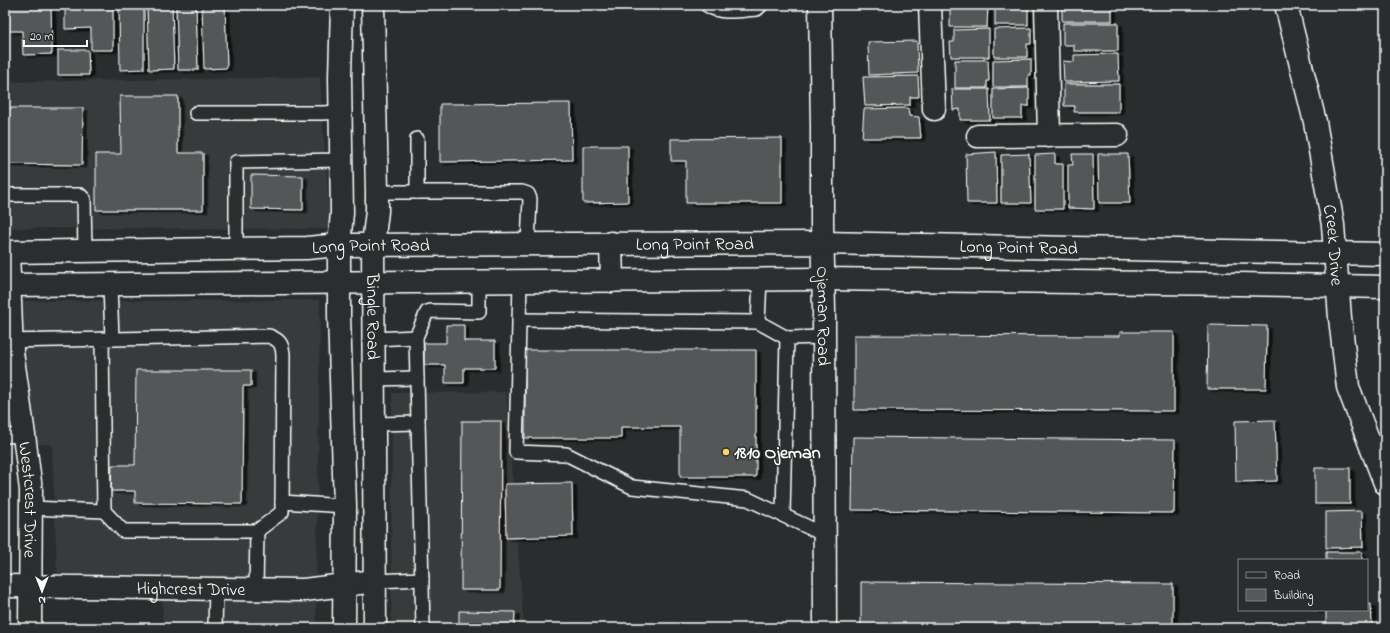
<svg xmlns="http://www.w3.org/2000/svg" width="1390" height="633" viewBox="0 0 1390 633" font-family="'Indie Flower',sans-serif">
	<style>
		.built { fill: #373a3b }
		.building { fill: #555758; stroke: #fff; filter: url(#shadow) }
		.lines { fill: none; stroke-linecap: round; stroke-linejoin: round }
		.service-casing { stroke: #fff; stroke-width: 16 }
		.minor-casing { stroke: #fff; stroke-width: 25 }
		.secondary-casing { stroke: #fff; stroke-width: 25 }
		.primary-casing { stroke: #fff; stroke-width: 25 }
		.service { stroke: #2a2d2e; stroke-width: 13 }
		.minor { stroke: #2a2d2e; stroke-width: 22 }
		.secondary { stroke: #2a2d2e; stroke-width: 22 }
		.primary { stroke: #2a2d2e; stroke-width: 22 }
		.poi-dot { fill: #ffd166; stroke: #2a2d2e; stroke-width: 1.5 }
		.labels { text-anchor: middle; stroke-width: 3; stroke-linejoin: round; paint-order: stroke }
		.street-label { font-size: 18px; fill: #fff; stroke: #2a2d2e }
		.poi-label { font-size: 18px; font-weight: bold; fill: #fff; stroke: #2a2d2e; text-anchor: start }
	</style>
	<defs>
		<filter id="shadow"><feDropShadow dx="4.5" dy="2.5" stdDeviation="0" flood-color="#0009"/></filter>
	</defs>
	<rect width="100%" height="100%" fill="#2a2d2e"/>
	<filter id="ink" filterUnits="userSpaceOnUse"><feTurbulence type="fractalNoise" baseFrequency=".025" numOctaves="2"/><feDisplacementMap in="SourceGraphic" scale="8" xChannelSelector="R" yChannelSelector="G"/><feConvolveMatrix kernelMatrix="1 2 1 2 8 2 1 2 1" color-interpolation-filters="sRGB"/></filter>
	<g filter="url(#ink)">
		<g class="built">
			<polygon points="320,77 324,141 331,229 5,228 5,82"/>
			<polygon points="320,300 316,628 163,628 161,577 57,573 52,444 5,444 5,301"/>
			<polygon points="506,392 524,628 391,628 392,393"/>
		</g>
		<g class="building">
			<polygon points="9,5 51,5 52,54 23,55 22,31 9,31"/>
			<polygon points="65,5 113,5 113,50 91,50 91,28 65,29"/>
			<polygon points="119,5 144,5 144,69 120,70"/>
			<polygon points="147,5 172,5 174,69 149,70"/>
			<polygon points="176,5 196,5 198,70 178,70"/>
			<polygon points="202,5 225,5 227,68 204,69"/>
			<polygon points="954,5 988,5 987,27 950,27 950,6 954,6"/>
			<rect x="995" y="5" width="33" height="20"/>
			<rect x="1062" y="5" width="50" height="16"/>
			<polygon points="1063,23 1118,23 1118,51 1074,51 1074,45 1063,45"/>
			<polygon points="1031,28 1031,44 1027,44 1027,57 994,57 994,29"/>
			<polygon points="989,29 989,57 951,57 950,42 954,42 954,30"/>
			<polygon points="917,41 918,73 869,75 868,42"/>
			<polygon points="58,50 88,50 89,75 58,75"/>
			<polygon points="1118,54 1119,81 1064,82 1063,61 1074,62 1074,55"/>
			<polygon points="1031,59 1031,75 1028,75 1028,87 993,87 993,60"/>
			<polygon points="955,60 988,60 989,81 987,81 987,88 955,88"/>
			<polygon points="918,76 919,97 910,97 910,105 865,106 863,77"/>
			<polygon points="1064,84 1119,84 1119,112 1074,112 1075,106 1064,106"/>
			<polygon points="1029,88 1029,106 1022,106 1022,118 993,118 993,89"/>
			<polygon points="952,89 989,89 990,120 960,120 960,109 953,110"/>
			<polygon points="120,96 178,96 178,153 203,153 203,210 96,210 96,154 121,154"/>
			<polygon points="571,103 572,160 440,162 440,104"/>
			<polygon points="5,108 83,108 82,165 5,164"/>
			<polygon points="908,108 909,116 919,117 921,138 862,138 864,109"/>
			<polygon points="782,138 782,203 686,203 686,161 671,161 671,139"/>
			<polygon points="583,146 628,146 628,202 583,203"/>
			<polygon points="996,152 997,203 967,203 966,154"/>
			<polygon points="1029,154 1031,203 1001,203 1001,155"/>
			<polygon points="1055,154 1055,164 1063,164 1063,209 1035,209 1035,155"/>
			<polygon points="1072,154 1093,154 1094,209 1068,208 1068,165 1073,165"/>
			<polygon points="1098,154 1128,154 1130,203 1099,203"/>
			<polygon points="251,175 303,176 303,210 251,209"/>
			<polygon points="446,325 464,325 464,341 495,341 495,368 464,368 464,383 445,383 445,365 424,365 424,343 446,343"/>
			<polygon points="1208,325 1267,326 1266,389 1207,389"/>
			<polygon points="1120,332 1174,332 1174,411 854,410 854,335 1120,336"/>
			<polygon points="525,350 756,350 756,477 680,477 680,427 621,427 621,438 525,438"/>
			<polygon points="136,370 251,370 251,386 243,386 242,504 135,503 135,491 111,491 112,465 135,465"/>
			<polygon points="1275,420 1277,481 1236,482 1235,421"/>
			<polygon points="462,421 501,421 500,590 461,590"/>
			<polygon points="853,437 1175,440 1174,513 852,510"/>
			<rect x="1315" y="468" width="35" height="36"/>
			<polygon points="572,483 573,536 506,538 505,484"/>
			<polygon points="1362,511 1363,547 1326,548 1326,512"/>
			<rect x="1326" y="552" width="36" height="8"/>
			<polygon points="861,582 1173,584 1173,628 861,628"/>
			<polygon points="1367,604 1371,604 1372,627 1326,628 1326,610 1313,610 1367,610"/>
			<polygon points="459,611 515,612 514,628 459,628"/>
		</g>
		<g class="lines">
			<defs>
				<g id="service">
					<path d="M707 5C722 15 740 10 757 9L761 5"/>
					<polyline points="196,113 322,113 341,112"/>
					<polyline points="377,192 522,192 528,194 530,199 528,244"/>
					<polyline points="417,192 417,139"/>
					<polyline points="5,195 80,195 84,199 85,251"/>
					<polyline points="236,249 236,162 341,160"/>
					<polyline points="520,281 516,452 566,454 632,487 748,499 825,535"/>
					<polyline points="110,285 112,339"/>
					<polyline points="519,320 758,322 760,279"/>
					<polyline points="758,322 787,338"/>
					<polyline points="373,339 416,337"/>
					<path d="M5 341 269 336C279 340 282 343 283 354L282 512 257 531H123L104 511 102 339"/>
					<polyline points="374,379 417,378"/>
					<polyline points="374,424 418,423"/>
					<polyline points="5,436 24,435"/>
					<polyline points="282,502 345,506"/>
					<polyline points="31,508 104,511"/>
					<polyline points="783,515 787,338 824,337"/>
					<polyline points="375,581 422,579"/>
					<polyline points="256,590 257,531"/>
					<polyline points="215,628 216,589"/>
					<polyline points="423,628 416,337 427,312 431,311 479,312 479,282"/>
				</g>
				<g id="minor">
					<path id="s1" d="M820 5 822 126V223L824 311 825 628"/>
					<polyline points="930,5 934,109"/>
					<polyline points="1046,5 1049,136"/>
					<path id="s2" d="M1286 5 1315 122 1333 225 1340 318 1348 387 1385 483"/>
					<polyline points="978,136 1117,135"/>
					<path id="s3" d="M8 252 12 352 24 435 31 490 30 628"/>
					<path id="s4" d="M5 586 304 590 375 581"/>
				</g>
				<g id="secondary">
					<polyline points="611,243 612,281"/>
					<path id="s5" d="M5 252 307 248 339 245 822 243 1385 254"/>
					<polyline points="5,285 823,279 1238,284 1385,287"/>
				</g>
				<g id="primary">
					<polyline points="342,5 340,77 342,213 339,245 339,315 345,506 344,628"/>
					<path id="s6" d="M373 5 377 192V211L373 245 375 628"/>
				</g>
			</defs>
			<use href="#service" class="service-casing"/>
			<use href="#minor" class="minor-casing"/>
			<use href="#secondary" class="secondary-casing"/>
			<use href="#primary" class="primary-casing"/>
			<use href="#service" class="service"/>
			<use href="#minor" class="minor"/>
			<use href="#secondary" class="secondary"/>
			<use href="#primary" class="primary"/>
		</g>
	</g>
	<circle class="poi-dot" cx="726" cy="452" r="4"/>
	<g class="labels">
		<g class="street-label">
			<text dy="6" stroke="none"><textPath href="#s5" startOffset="690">Long Point Road</textPath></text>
			<text dy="6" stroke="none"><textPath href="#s2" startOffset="245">Creek Drive</textPath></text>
			<text dy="6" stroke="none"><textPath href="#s5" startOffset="366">Long Point Road</textPath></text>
			<text dy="6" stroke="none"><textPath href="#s5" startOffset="1014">Long Point Road</textPath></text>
			<text dy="6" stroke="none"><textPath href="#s6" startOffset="312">Bingle Road</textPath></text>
			<text dy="6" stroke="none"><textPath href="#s1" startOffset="311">Ojeman Road</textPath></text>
			<text dy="6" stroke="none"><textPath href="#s3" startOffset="249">Westcrest Drive</textPath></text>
			<text dy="6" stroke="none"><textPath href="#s4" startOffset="186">Highcrest Drive</textPath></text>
		</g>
		<g class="poi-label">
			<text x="734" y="458">1810 Ojeman</text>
		</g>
	</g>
	<rect width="1390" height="633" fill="none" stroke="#2a2d2e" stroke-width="20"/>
	<rect x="10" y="10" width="1370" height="613" fill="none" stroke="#fff" stroke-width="1.5" filter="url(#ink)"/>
	<rect x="1238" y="559" width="130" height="52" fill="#2a2d2e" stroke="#7f8182"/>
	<rect x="1246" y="572" width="20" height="6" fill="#2a2d2e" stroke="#7f8182"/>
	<text x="1274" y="579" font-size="12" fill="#ffffff">Road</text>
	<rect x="1246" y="589" width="20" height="12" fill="#555758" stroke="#7f8182"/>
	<text x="1274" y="599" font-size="12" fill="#ffffff">Building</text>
	<g transform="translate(42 591) rotate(180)" stroke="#2a2d2e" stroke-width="3" paint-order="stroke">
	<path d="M0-3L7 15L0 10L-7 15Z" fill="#ffffff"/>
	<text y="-6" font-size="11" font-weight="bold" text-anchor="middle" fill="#ffffff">N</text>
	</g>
	<path d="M24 40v6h63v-6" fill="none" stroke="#ffffff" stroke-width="2"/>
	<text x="30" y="40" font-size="12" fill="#ffffff" stroke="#2a2d2e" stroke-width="3" paint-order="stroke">20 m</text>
</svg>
